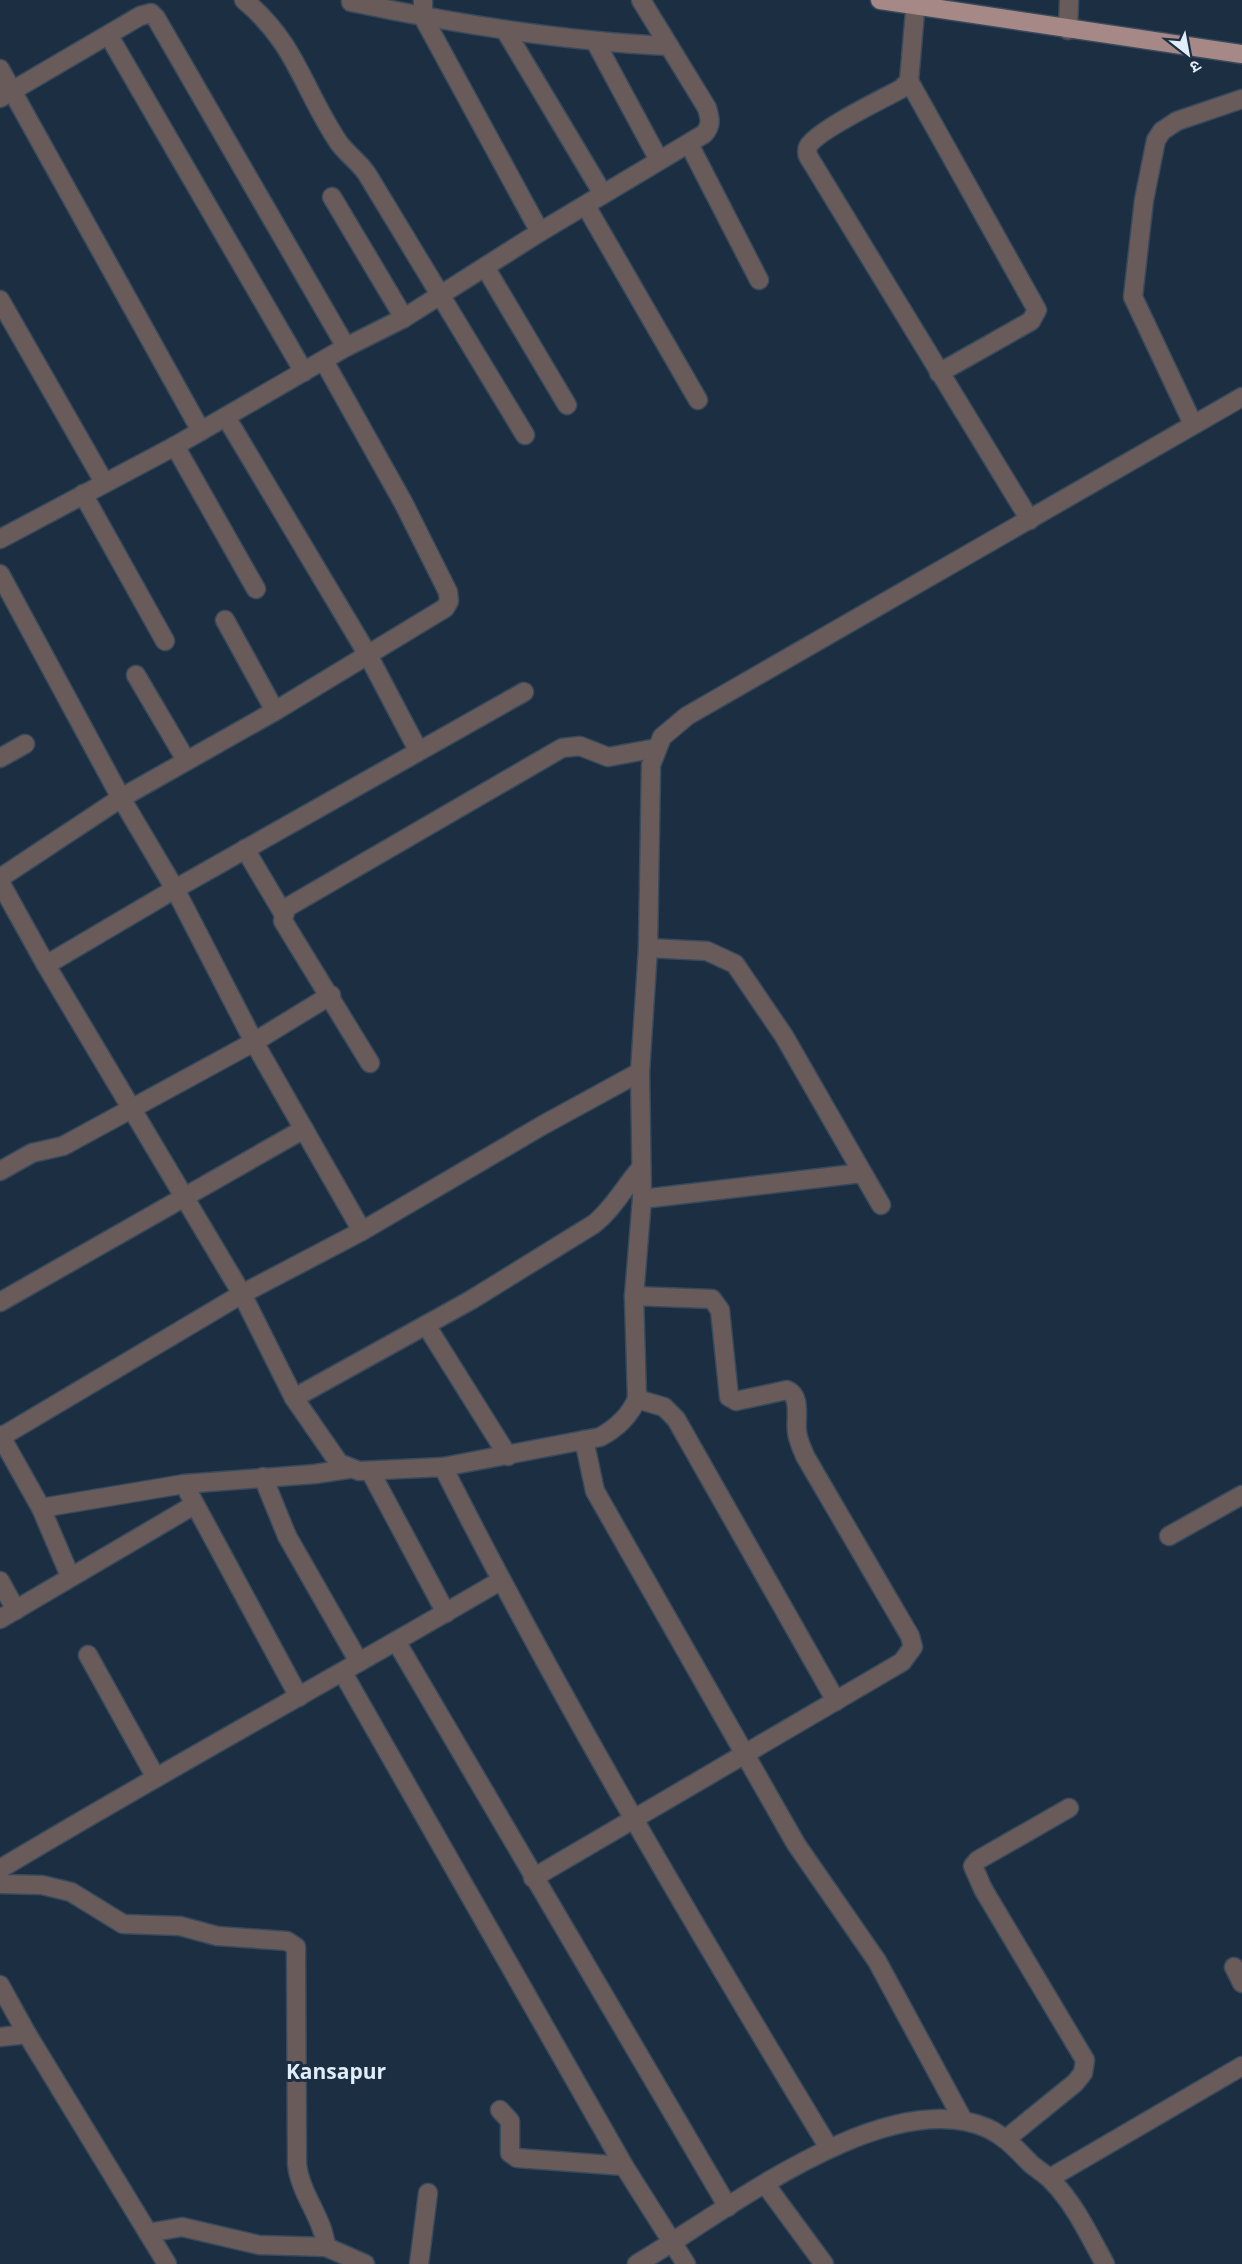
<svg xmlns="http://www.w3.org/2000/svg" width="1242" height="2264" viewBox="0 0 1242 2264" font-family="'Open Sans','Noto Sans Devanagari',sans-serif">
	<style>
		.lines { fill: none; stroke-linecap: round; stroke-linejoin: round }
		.minor-casing { stroke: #384a5c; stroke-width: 21 }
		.major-casing { stroke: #384a5c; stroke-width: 21 }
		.minor { stroke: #6a5b5b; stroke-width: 18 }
		.major { stroke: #a68887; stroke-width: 18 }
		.labels { text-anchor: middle; stroke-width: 6; stroke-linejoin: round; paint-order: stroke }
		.quarter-label { font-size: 21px; font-weight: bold; fill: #e1edfa; stroke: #1c2f42 }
	</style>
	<rect width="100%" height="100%" fill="#1c2f42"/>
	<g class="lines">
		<defs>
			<g id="minor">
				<path d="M244 0C297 44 303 90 339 143 347 154 359 162 367 174L525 435"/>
				<polyline points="423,0 423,17 540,232"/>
				<path d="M916 0 909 81 901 89C884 98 814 132 808 147 807 149 807 154 808 156L1030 520"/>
				<path d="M351 2C456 24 562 41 669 46"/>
				<polyline points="505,30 603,194"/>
				<polyline points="1068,30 1069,0"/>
				<polyline points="109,36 304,372"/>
				<polyline points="596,43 659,160"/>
				<polyline points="0,69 201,431"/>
				<polyline points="909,81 1037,310 1031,321 939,373"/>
				<polyline points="0,98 140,16 151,13 156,18 346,347"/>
				<polyline points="689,144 759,280"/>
				<polyline points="332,197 404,318"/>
				<polyline points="586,206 698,400"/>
				<polyline points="485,267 567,405"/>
				<polyline points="0,300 104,482"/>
				<polyline points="226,417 368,655 418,750"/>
				<polyline points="1193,424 1133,297 1144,200 1156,140 1162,131 1177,121 1242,99"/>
				<polyline points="175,446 256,589"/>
				<polyline points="83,494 165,641"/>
				<path d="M0 539 175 446 346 347 404 318 540 232 704 134C712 125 710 119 707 108L641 0"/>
				<polyline points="0,574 121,798 175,889 254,1042 362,1231"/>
				<polyline points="225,620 275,711"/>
				<polyline points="136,675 186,760"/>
				<polyline points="0,758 25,744"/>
				<polyline points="245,849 283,913"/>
				<polyline points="0,878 121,798 275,711 445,608 449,601 448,592 404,504 324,361"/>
				<path d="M0 882 46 965 242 1294 294 1398 339 1463 359 1471 443 1467C561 1701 694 1925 829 2148"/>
				<polyline points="648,948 707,951 735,964 784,1036 881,1205"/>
				<polyline points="46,965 175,889 524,692"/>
				<polyline points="370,1063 283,921 286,908 562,748 580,746 608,757 657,748"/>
				<polyline points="0,1171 32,1153 63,1146 254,1042 331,995"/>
				<polyline points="642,1199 862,1173"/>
				<polyline points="0,1302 304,1129"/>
				<polyline points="426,1325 508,1456"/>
				<path d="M294 1398 471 1300 594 1224C613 1209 625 1186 641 1168"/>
				<polyline points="637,1399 664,1407 676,1419 836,1701"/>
				<polyline points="0,1435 41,1508 70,1576"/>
				<polyline points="1,1437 242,1294 362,1231 543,1125 640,1072"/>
				<polyline points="584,1440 595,1491 796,1844 877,1961 963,2120"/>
				<path d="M443 1467 600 1437C617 1428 629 1417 637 1399L634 1296 642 1199 640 1072 648 948 651 765 662 737 687 716 1242 397"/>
				<polyline points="370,1471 446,1613"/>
				<polyline points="263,1477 287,1536 359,1662"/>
				<polyline points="184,1484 299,1697"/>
				<polyline points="41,1508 184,1484 315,1474 348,1469"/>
				<polyline points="1169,1536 1242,1495"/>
				<polyline points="0,1581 16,1610"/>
				<polyline points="0,1619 194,1505"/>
				<polyline points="396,1641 728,2207"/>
				<polyline points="88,1655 155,1776"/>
				<polyline points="343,1673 624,2166 686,2264"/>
				<path d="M0 1869C165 1770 334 1678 500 1581"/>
				<path d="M533 1878 902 1662 913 1647 910 1636 805 1456C802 1448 798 1441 797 1432 795 1419 802 1396 787 1390L736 1401 729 1397 720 1310 712 1299 634 1296"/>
				<path d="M0 1884 42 1885 71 1892 123 1924 180 1926 217 1936 287 1941 296 1947 297 2164C300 2194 323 2217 326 2247"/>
				<polyline points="1234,1967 1242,1983"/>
				<polyline points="0,1985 27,2034 167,2264"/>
				<polyline points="0,2037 27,2034"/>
				<polyline points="500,2110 510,2121 510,2153 517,2158 624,2166"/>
				<polyline points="1006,2139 1075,2083 1083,2073 1085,2060 983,1889 973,1866 978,1860 1069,1808"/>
				<polyline points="1050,2178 1242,2066"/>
				<polyline points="765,2184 824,2264"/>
				<polyline points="148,2233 182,2227 259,2245 326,2247 365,2264"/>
				<polyline points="419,2264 428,2193"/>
				<path d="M637 2264C724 2213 884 2084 987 2128 1005 2136 1017 2150 1030 2163 1036 2169 1045 2173 1051 2180 1075 2204 1089 2235 1105 2264"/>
			</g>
			<polyline id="major" points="880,0 1242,54"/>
		</defs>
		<use href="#minor" class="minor-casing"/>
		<use href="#major" class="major-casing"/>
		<use href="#minor" class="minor"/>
		<use href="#major" class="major"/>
	</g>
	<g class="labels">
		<g class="quarter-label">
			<text x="336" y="2079">Kansapur</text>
		</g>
	</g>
	<g transform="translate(1188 54) rotate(149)" stroke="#1c2f42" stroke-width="4.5" paint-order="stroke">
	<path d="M0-4.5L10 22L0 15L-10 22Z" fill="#e1edfa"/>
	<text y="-9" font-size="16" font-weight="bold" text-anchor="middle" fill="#e1edfa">उ</text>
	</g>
</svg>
